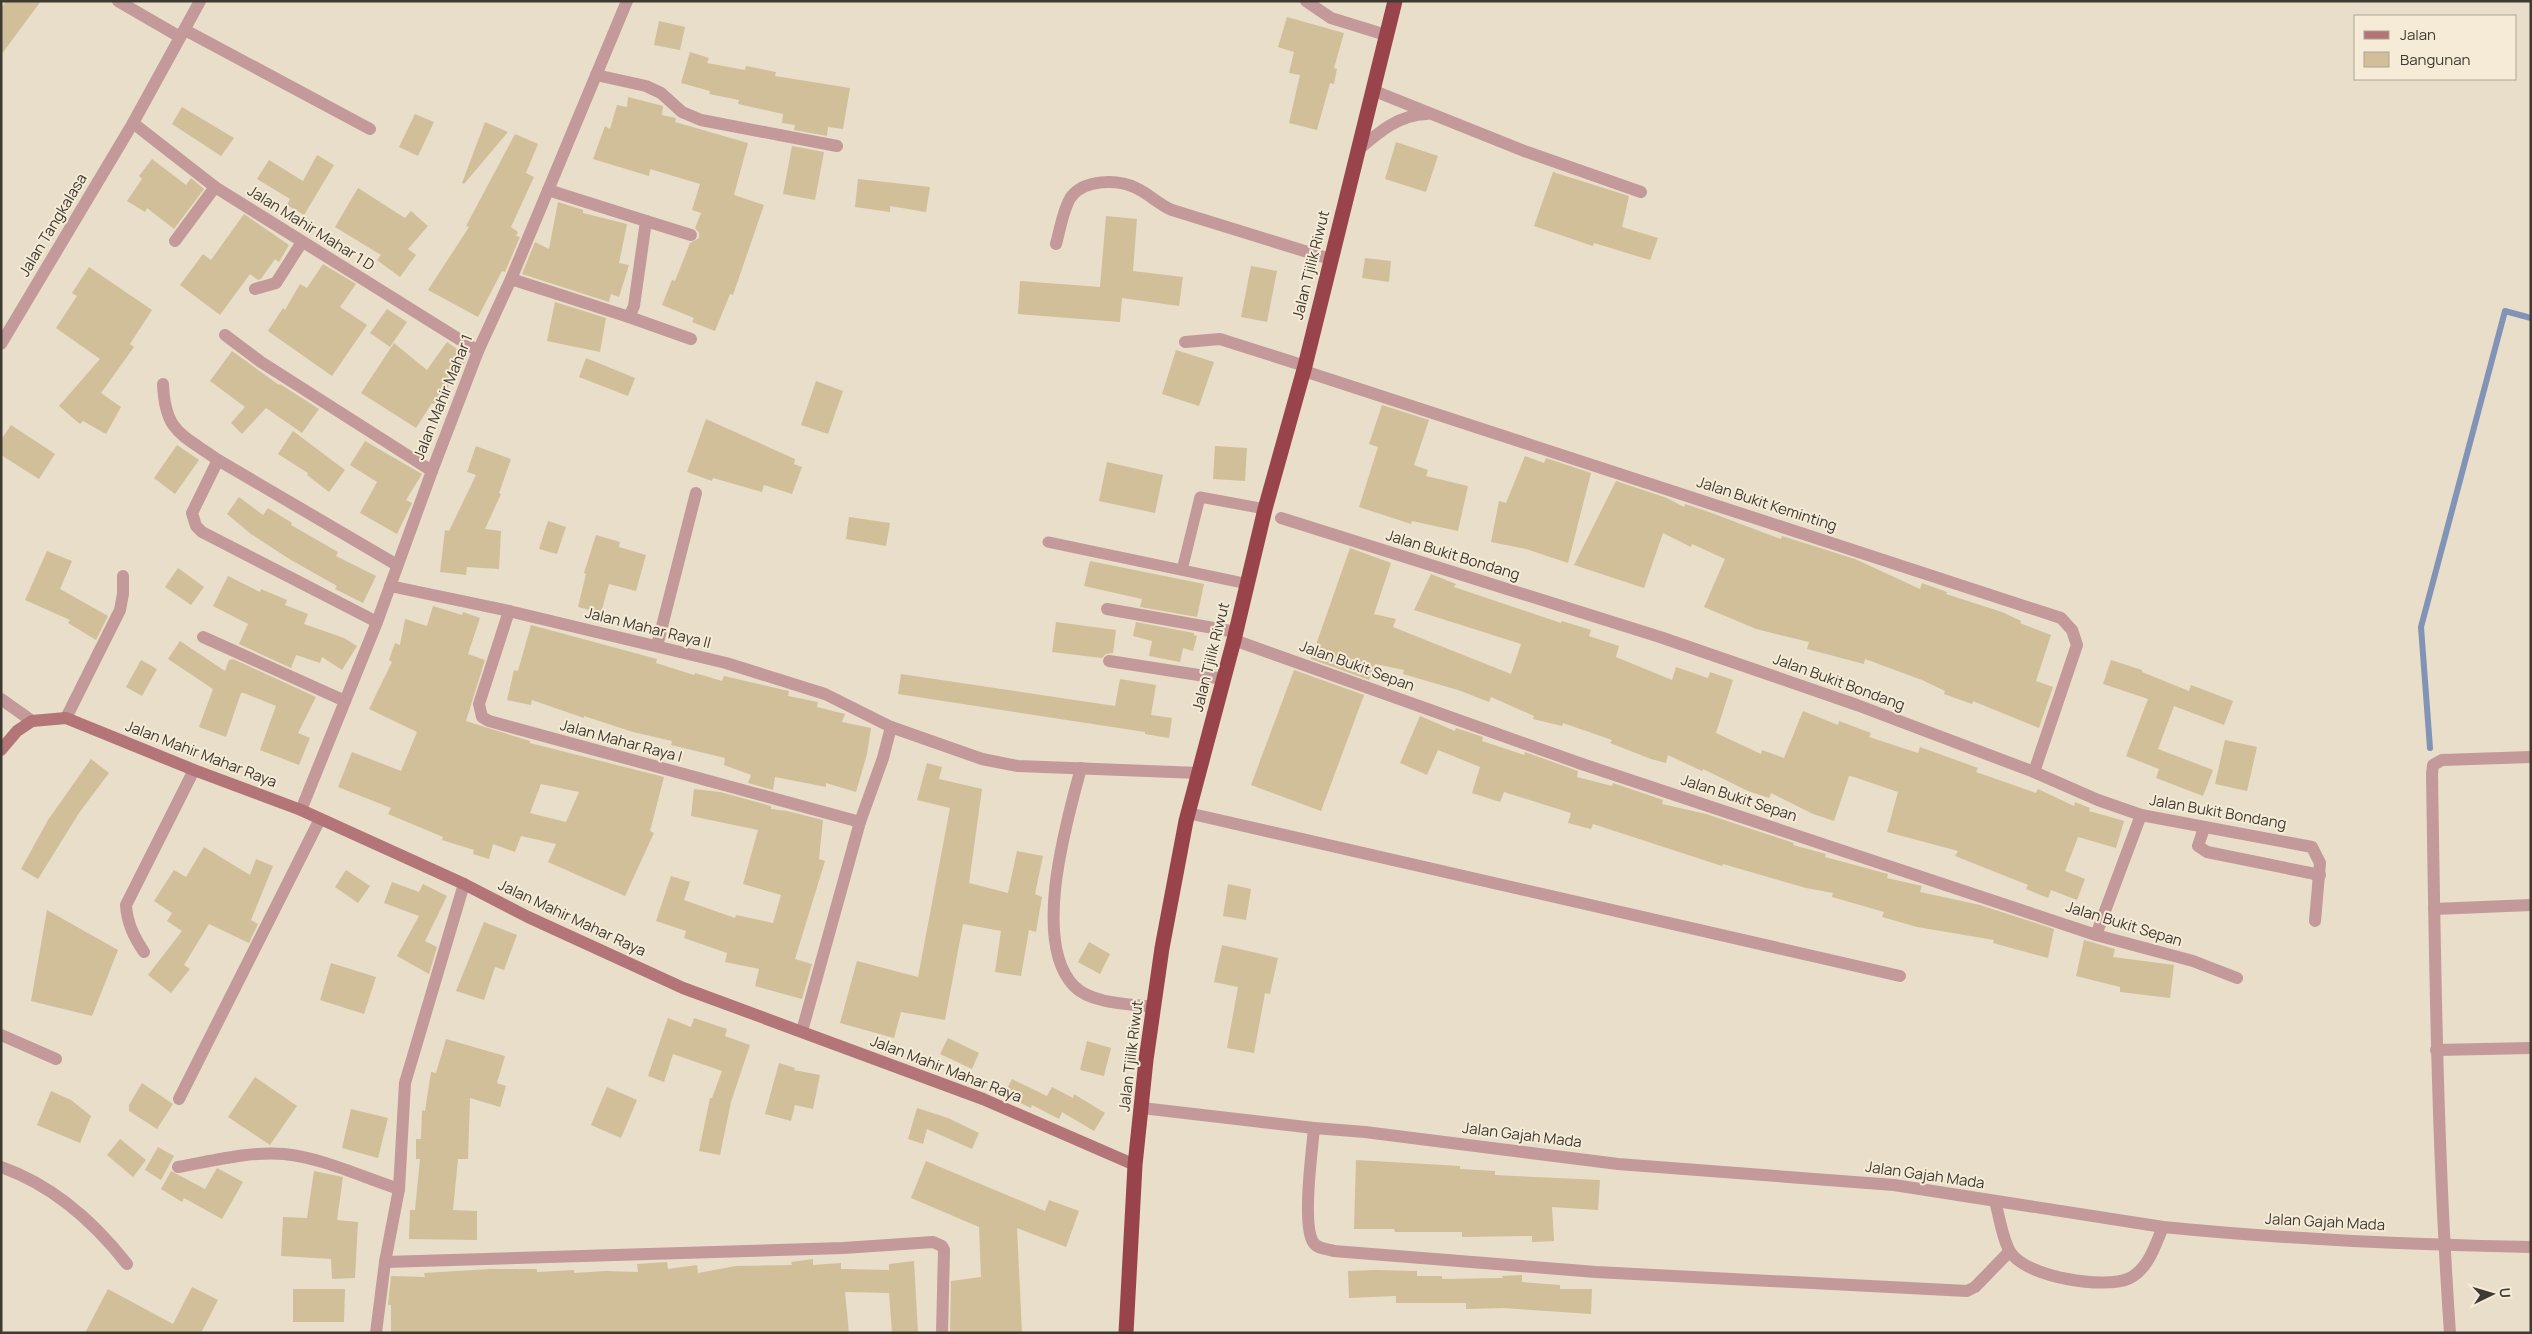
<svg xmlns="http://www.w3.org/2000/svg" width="2532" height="1334" viewBox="0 0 2532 1334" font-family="Manrope,sans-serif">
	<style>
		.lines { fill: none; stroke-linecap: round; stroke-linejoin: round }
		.stream { stroke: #8194b5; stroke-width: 6 }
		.building { fill: #d1bf9a; fill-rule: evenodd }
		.lane { stroke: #c39999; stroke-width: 11 }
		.street { stroke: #c39999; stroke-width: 12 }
		.secondary { stroke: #b37577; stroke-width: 12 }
		.highway { stroke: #99444a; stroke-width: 15 }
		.labels { text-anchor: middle; stroke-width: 4; stroke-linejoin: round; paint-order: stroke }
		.street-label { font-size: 15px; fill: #3e3a32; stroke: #f5ebd6 }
	</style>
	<rect width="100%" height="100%" fill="#e8dec9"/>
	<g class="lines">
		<polyline class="stream" points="2430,748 2421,627 2505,311 2531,318"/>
	</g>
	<g class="building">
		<polygon points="6,1 41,1 1,55 1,8"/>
		<polygon points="1287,17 1344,33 1334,68 1337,69 1334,84 1330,83 1317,130 1289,123 1300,75 1289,73 1294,52 1278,47"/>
		<polygon points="659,21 685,27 680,50 654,45"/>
		<polygon points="690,52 709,58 707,63 745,70 746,66 776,72 775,76 850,88 843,129 828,127 827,136 794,130 795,125 782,123 783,114 738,104 739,100 709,94 710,91 681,83"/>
		<polygon points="628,97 663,106 662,115 676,118 675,122 748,143 734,195 764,205 733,295 730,294 715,331 692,322 694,318 662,305 672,280 675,281 690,243 699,238 699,233 695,228 701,213 692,210 700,184 650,169 649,176 593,159 605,126 610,129 617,105 627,107"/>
		<polygon points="182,107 234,138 221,156 172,124"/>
		<polygon points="415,114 434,122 418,156 399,147"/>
		<polygon points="485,122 508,132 464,184 462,183"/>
		<polygon points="515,134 538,144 526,173 534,177 511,227 518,232 516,236 520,237 505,272 502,271 478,317 428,290 469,227 466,226"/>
		<polygon points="1396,142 1438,156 1426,192 1385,179"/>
		<polygon points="792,146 824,152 815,200 783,194"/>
		<polygon points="317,155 334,165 304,215 287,205 290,199 257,179 269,160 303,181"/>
		<polygon points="152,159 186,185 191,178 204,189 174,229 147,208 145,212 127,201 142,179 139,176"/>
		<polygon points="1553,172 1629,196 1622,227 1658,238 1650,260 1594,243 1593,246 1534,226"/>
		<polygon points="858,179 930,187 926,212 890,206 890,212 855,207"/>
		<polygon points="358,188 405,218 411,211 428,226 408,249 416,255 400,277 377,260 381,255 335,227"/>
		<polygon points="558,202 583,210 583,213 627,224 619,263 629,265 619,297 611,294 609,302 522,274 535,242 549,249"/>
		<polygon points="244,214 289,245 279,262 275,259 261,279 258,280 250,274 220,315 180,285 203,254 211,260"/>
		<polygon points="1106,216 1137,219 1133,271 1183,277 1179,306 1122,298 1120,322 1018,314 1020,281 1100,287"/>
		<polygon points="1365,258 1391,261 1389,282 1362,278"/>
		<polygon points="323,264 356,284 340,307 367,325 332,376 268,331 283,308 285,310 300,284 307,288"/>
		<polygon points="1251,266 1277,271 1267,322 1241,317"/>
		<polygon points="89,267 152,310 130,344 134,347 101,393 121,407 106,434 83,421 80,424 59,406 100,359 56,328 77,296 72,293"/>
		<polygon points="555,302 606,318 600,352 547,341"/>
		<polygon points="387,309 407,322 390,347 370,333"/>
		<polygon points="447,342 467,356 463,366 435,405 432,403 416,428 361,393 394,343 427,370"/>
		<polygon points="1176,350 1214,362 1199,406 1162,394"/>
		<polygon points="232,351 279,385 280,384 319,409 302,433 266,408 242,434 231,423 245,407 210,381"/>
		<polygon points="586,358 635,378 628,396 579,377"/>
		<polygon points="816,381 843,391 828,434 801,425"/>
		<polygon points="1382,405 1429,420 1414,465 1428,470 1426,476 1468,486 1458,531 1412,521 1411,524 1359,507 1378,447 1369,444"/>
		<polygon points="706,419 795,459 794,464 802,467 792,494 764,485 762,492 713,478 712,481 687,472"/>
		<polygon points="11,425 55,454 39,479 1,455 1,440"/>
		<polygon points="293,431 345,470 329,492 307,475 308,473 278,454"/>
		<polygon points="365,441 422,474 406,500 412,503 397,534 360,513 377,482 350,465"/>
		<polygon points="177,445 199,460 175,494 154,478"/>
		<polygon points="476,446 511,459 499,493 501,494 485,529 501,531 499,569 467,567 466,575 440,572 445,530 449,531 476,475 467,472"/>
		<polygon points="1215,446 1247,448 1245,481 1213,479"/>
		<polygon points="1525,456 1544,463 1546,458 1591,473 1568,563 1526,549 1491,542 1499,501 1506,503"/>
		<polygon points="1107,462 1163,475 1155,513 1099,501"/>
		<polygon points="1616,481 1667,498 1684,507 1685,504 1709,512 1781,539 1782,536 1855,559 1920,589 1922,583 1947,592 1946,594 2002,612 2021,621 2020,623 2051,635 2036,681 2053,687 2039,728 1973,701 1972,704 1944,694 1945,691 1922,680 1865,659 1864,664 1807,649 1809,642 1756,629 1704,607 1725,559 1692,544 1691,547 1663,533 1644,588 1574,565"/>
		<polygon points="239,497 263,515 268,508 292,523 291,525 338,552 336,556 376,576 363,603 335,589 337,586 291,560 251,534 227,514"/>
		<polygon points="849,517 890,523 886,546 846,539"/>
		<polygon points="548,521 566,527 557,554 539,549"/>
		<polygon points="596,535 620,542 619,547 646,555 636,591 609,584 601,613 578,607 586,574 584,573"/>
		<polygon points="1350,548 1391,563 1374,614 1396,619 1393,627 1511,674 1521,644 1414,610 1431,574 1456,584 1454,587 1561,623 1562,621 1591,630 1589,636 1619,646 1616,657 1672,680 1676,667 1708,678 1710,672 1733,680 1716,733 1761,754 1762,750 1784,758 1803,711 1838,725 1839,721 1871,733 1869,737 1918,753 1920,747 1978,768 1976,772 2036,793 2038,789 2074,806 2075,802 2090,808 2089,811 2124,821 2116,848 2078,837 2065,871 2085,879 2077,900 2051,890 2048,898 2026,889 2028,885 1955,856 1958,851 1887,832 1898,792 1854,777 1849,776 1834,821 1813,814 1771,793 1769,798 1748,791 1703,769 1702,771 1668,755 1666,763 1651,759 1610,743 1612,740 1563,723 1562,726 1533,719 1534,716 1491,697 1489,702 1461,691 1403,674 1404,670 1375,664 1369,680 1311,659"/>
		<polygon points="47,551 72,561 60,589 108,616 96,640 68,623 70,620 25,600"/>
		<polygon points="1090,561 1204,584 1197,617 1140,607 1142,599 1084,586"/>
		<polygon points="178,568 204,587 191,605 165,587"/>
		<polygon points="228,576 260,592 261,589 287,600 285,605 308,614 304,624 344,638 357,646 342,670 322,657 320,663 296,655 291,668 239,644 248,624 213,606"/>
		<path d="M433 606 462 615 463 612 480 618 468 654 485 660 466 721 530 741V743L664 777 650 831 654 833 625 896 548 862 556 844 521 836 515 852 493 844 489 859 473 854 474 850 442 840 443 837 388 814 391 808 338 787 352 752 401 771 417 732 369 709 392 662 389 660 395 643 400 645 405 619 427 626ZM541 784 579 792 566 822 530 813Z"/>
		<polygon points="1056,622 1116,630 1113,653 1106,654 1102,658 1052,652"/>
		<polygon points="1136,622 1194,633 1194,635 1197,636 1193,651 1183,648 1180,662 1149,656 1152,641 1133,636"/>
		<polygon points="531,625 657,659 656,663 694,675 695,673 722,681 724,676 784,690 789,691 788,696 818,702 817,707 845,714 842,722 871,728 867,754 856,792 826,783 826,787 775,777 773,790 748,783 751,775 724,765 725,758 671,745 672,741 633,732 584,716 584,718 532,700 531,705 507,700 514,670 518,671"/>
		<polygon points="180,641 225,671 229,660 233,659 316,697 298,733 310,738 299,765 260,750 276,706 244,693 241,693 226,737 199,727 213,689 168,659"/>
		<polygon points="141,660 157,669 142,696 126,687"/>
		<polygon points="2111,660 2142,670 2142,672 2189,691 2191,685 2233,701 2224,725 2174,706 2158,749 2213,770 2203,796 2156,778 2159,769 2126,756 2148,699 2103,684"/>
		<polygon points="1294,670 1364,695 1321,811 1251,785"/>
		<polygon points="901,674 1115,706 1120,679 1156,685 1151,715 1172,718 1169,738 1145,734 1145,732 898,694"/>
		<polygon points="1420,716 1455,731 1456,728 1483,737 1482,741 1524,755 1525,752 1578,771 1577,777 1612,786 1613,783 1663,800 1662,804 1706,814 1794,843 1793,845 1826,854 1825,857 1888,874 1887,878 1922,886 1920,892 1980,905 2054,929 2048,958 1993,943 1994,940 1917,927 1882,917 1884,912 1832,897 1833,893 1806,888 1723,864 1722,866 1593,824 1591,829 1568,823 1571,813 1504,792 1500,802 1472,793 1480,767 1438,750 1427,775 1400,763"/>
		<polygon points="2225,740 2257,747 2247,791 2215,784"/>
		<polygon points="91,759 109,773 79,813 38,879 21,869 48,820"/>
		<polygon points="927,763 942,767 939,779 982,789 969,883 1008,893 1017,851 1043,856 1035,894 1042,897 1036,932 1029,930 1021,976 995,972 1001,931 963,924 945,1020 901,1012 894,1038 840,1023 857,961 918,977 950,808 917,800"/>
		<polygon points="694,789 720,792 771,806 771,809 787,811 823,820 819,859 825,861 795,959 812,964 802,999 755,986 759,969 725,962 727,953 684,938 686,931 656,921 671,876 690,882 684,900 735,918 736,915 773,923 781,895 743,884 758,830 691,816"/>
		<polygon points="204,847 250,875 256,859 273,866 251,920 258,924 249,943 209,924 184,965 190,969 171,993 148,975 182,931 167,921 172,913 154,901 174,870 186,877"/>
		<polygon points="346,870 370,886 358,903 335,887"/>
		<polygon points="392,882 419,892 423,884 447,896 425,941 437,947 429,974 397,956 419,916 384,903"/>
		<polygon points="1228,884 1251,889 1246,920 1223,916"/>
		<polygon points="47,910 118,950 92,1016 31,1001"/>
		<polygon points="484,922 517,935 504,970 495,967 484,1000 456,991"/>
		<polygon points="2084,940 2115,949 2113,957 2174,965 2170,998 2120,992 2120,987 2076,976"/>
		<polygon points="1089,942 1110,954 1100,974 1078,962"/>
		<polygon points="1222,945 1278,958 1270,994 1265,993 1254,1053 1227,1048 1238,987 1214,982"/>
		<polygon points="331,963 376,977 364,1014 320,1000"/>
		<polygon points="668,1018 691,1027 694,1018 727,1029 725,1036 750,1045 731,1102 720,1155 699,1151 710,1098 712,1098 722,1071 673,1054 664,1082 648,1076"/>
		<polygon points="948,1038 979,1053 972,1069 940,1054"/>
		<polygon points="446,1039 505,1056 497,1083 506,1086 500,1107 470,1098 468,1159 458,1159 453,1210 477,1211 477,1240 409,1239 410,1210 415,1210 420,1159 416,1159 416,1139 421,1139 422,1110 425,1111 431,1072 436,1073"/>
		<polygon points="1087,1041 1111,1048 1104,1076 1080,1070"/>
		<polygon points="779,1063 795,1068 794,1070 820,1075 813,1109 795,1105 791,1121 765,1114"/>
		<polygon points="255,1077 297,1106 270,1145 228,1117"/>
		<polygon points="1012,1079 1047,1096 1052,1087 1073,1098 1074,1094 1105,1113 1094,1131 1062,1112 1059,1119 1032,1105 1031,1108 1004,1095"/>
		<polygon points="142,1083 173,1104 157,1129 129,1111 129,1105"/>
		<polygon points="607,1087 637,1100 621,1138 591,1125"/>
		<polygon points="51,1091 71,1100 91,1116 80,1143 37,1125"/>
		<polygon points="917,1108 948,1118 979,1133 972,1149 927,1129 923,1144 908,1139"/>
		<polygon points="351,1109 388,1118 378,1158 342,1148"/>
		<polygon points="120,1139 146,1160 133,1177 107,1155"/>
		<polygon points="158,1147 174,1156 161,1180 145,1170"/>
		<polygon points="1356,1160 1460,1166 1460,1169 1495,1171 1495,1175 1600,1180 1598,1210 1552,1207 1554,1241 1532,1242 1532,1236 1462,1237 1462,1232 1395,1232 1394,1229 1354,1229"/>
		<polygon points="926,1161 1045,1211 1049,1200 1079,1211 1066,1247 1017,1228 1022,1333 950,1333 951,1281 981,1277 979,1227 911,1198"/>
		<polygon points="217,1168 243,1182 222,1219 184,1198 182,1202 161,1189 171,1171 205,1189"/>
		<polygon points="314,1171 343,1177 337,1220 358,1222 355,1278 332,1279 331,1259 281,1256 283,1217 307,1218"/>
		<polygon points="813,1259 813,1265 841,1263 841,1269 889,1270 889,1264 914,1261 918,1333 892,1333 889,1293 845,1292 849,1333 391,1333 391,1305 388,1305 391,1276 425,1277 424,1273 490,1269 537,1269 537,1272 574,1270 574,1273 605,1271 638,1272 637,1264 667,1262 668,1269 697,1265 698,1273 736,1266 792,1265 791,1262"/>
		<polygon points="1375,1270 1417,1271 1417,1276 1442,1276 1442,1279 1503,1278 1502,1276 1522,1275 1522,1282 1560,1285 1560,1289 1592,1289 1591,1314 1504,1308 1466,1309 1466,1303 1396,1303 1396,1296 1349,1298 1348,1271"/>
		<polygon points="192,1287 218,1300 201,1333 85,1333 108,1289 173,1324"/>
		<polygon points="293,1289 345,1289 344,1322 293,1322"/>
	</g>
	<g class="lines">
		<g class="lane">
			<polyline points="1048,542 1248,584"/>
			<polyline points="1182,570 1200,497 1265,509"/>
		</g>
		<g class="street">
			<polyline points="118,1 180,37"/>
			<polyline points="1306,1 1331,18 1386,35"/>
			<polyline points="185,30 370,129"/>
			<polyline points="596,75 646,86 661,93 682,112 701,120 837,146"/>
			<polyline points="1372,90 1524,151 1641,192"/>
			<polyline points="133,123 215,187 478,351"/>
			<path d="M1358 150C1379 132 1398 115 1427 114"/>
			<polyline points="646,221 691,235"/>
			<polyline points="175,241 215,187"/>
			<path d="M1056 244C1060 230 1063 209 1071 197 1084 179 1118 179 1136 188 1148 193 1158 204 1172 210L1330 259"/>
			<polyline points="511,279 629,317 634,306 646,221 548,190"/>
			<polyline points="255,289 276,283 302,242"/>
			<polyline points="629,317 691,339"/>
			<polyline points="225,335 261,362 432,471"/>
			<polyline points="1185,342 1220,339 1305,366"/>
			<polyline points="1,344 133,123 200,1"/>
			<polyline points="1304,371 2061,618 2072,630 2077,645 2034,772"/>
			<path d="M163 384C165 433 182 434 218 460"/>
			<polyline points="1281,518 1660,637 1857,705 2034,772 2098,800 2141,815 2312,847 2320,863 2315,921"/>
			<polyline points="390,586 509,611 726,663 825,694 891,727 982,759 1018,766 1199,773"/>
			<polyline points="1107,609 1236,632"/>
			<polyline points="509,611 479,704 482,717 489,721 860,822"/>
			<polyline points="377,622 202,532 196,526 192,513 218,460 397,565"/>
			<polyline points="203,637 345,701"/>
			<polyline points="1234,640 1579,763 2096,935 2193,961 2237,978"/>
			<polyline points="657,646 696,493"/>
			<polyline points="1109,661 1224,679"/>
			<polyline points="1,699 32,721"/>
			<polyline points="66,718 120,610 123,594 123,576"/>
			<path d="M1081 768C1067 820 1031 942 1074 986 1091 1004 1130 1004 1154 1007"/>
			<polyline points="301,810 377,622 432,471 478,351 511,279 627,1"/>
			<polyline points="1188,813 1900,976"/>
			<polyline points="2204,828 2198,846 2207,852 2320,875"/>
			<polyline points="2434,909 2531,905"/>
			<polyline points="2096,935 2141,815"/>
			<path d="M144 952C134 937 127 923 126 905L194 770"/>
			<polyline points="802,1031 860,822 883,758 891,727"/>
			<polyline points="1,1035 56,1059"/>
			<polyline points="2436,1050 2531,1048"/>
			<polyline points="179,1099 320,819"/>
			<polyline points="1142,1108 1314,1128"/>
			<path d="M1 1167C52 1185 94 1222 127 1264"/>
			<path d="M178 1167C212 1161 250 1151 284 1154 323 1158 362 1177 399 1189"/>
			<path d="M1995 1201C1999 1215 2003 1242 2011 1253 2027 1277 2105 1290 2130 1278 2149 1268 2155 1245 2163 1227"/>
			<path d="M2009 1252 1975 1287 1967 1291 1596 1272 1334 1251C1328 1249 1317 1249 1313 1242 1302 1223 1312 1152 1314 1128L1365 1132 1618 1164 1894 1185 2163 1227C2285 1239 2408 1245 2531 1247"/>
			<polyline points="385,1262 843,1248 933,1242 942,1246 944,1250 942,1333"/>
			<polyline points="376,1333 385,1262 399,1189 405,1083 464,884"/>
			<path d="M2450 1333C2437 1147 2435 961 2432 774L2433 765 2442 760 2531 757"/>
		</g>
		<polyline class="secondary" points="1,750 17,731 32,721 66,718 194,770 301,810 464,884 528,917 683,988 983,1099 1135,1165"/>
		<polyline class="highway" points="1126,1333 1135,1165 1146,1060 1162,948 1186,821 1234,640 1265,509 1305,366 1395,1"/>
	</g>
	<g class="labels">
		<g class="street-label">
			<text transform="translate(53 225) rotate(-59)" y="5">Jalan Tangkalasa</text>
			<text transform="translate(311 228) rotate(32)" y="5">Jalan Mahir Mahar 1 D</text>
			<text transform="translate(1311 265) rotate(-76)" y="5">Jalan Tjilik Riwut</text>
			<text transform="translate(443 397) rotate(-68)" y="5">Jalan Mahir Mahar 1</text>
			<text transform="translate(1767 504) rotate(18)" y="5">Jalan Bukit Keminting</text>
			<text transform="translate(1453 555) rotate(17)" y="5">Jalan Bukit Bondang</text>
			<text transform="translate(648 628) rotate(14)" y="5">Jalan Mahar Raya II</text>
			<text transform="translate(1211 657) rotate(-76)" y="5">Jalan Tjilik Riwut</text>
			<text transform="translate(1357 666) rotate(20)" y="5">Jalan Bukit Sepan</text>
			<text transform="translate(1839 682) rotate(20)" y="5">Jalan Bukit Bondang</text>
			<text transform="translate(621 741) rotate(15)" y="5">Jalan Mahar Raya I</text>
			<text transform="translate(201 754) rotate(21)" y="5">Jalan Mahir Mahar Raya</text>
			<text transform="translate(1739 798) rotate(18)" y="5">Jalan Bukit Sepan</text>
			<text transform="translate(2218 812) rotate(10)" y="5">Jalan Bukit Bondang</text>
			<text transform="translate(572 918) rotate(25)" y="5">Jalan Mahir Mahar Raya</text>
			<text transform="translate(2124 924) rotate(17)" y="5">Jalan Bukit Sepan</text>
			<text transform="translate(1131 1056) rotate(-83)" y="5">Jalan Tjilik Riwut</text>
			<text transform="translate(946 1069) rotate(21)" y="5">Jalan Mahir Mahar Raya</text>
			<text transform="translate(1522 1135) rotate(7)" y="5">Jalan Gajah Mada</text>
			<text transform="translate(1925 1175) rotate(8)" y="5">Jalan Gajah Mada</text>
			<text transform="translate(2325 1222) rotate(3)" y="5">Jalan Gajah Mada</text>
		</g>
	</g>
	<rect width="2532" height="1334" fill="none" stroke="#3e3a32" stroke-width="5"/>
	<rect x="2354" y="15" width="162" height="65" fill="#f5ebd6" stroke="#aca494"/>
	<rect x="2364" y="31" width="25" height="8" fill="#b37577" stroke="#aca494"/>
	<text x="2400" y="40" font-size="15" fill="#3e3a32">Jalan</text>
	<rect x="2364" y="52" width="25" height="15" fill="#d1bf9a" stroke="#aca494"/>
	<text x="2400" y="65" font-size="15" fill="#3e3a32">Bangunan</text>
	<g transform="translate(2492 1294) rotate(85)" stroke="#f5ebd6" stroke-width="4" paint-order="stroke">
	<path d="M0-4L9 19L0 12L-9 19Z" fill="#3e3a32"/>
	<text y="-8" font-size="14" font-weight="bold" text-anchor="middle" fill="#3e3a32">U</text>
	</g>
</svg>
